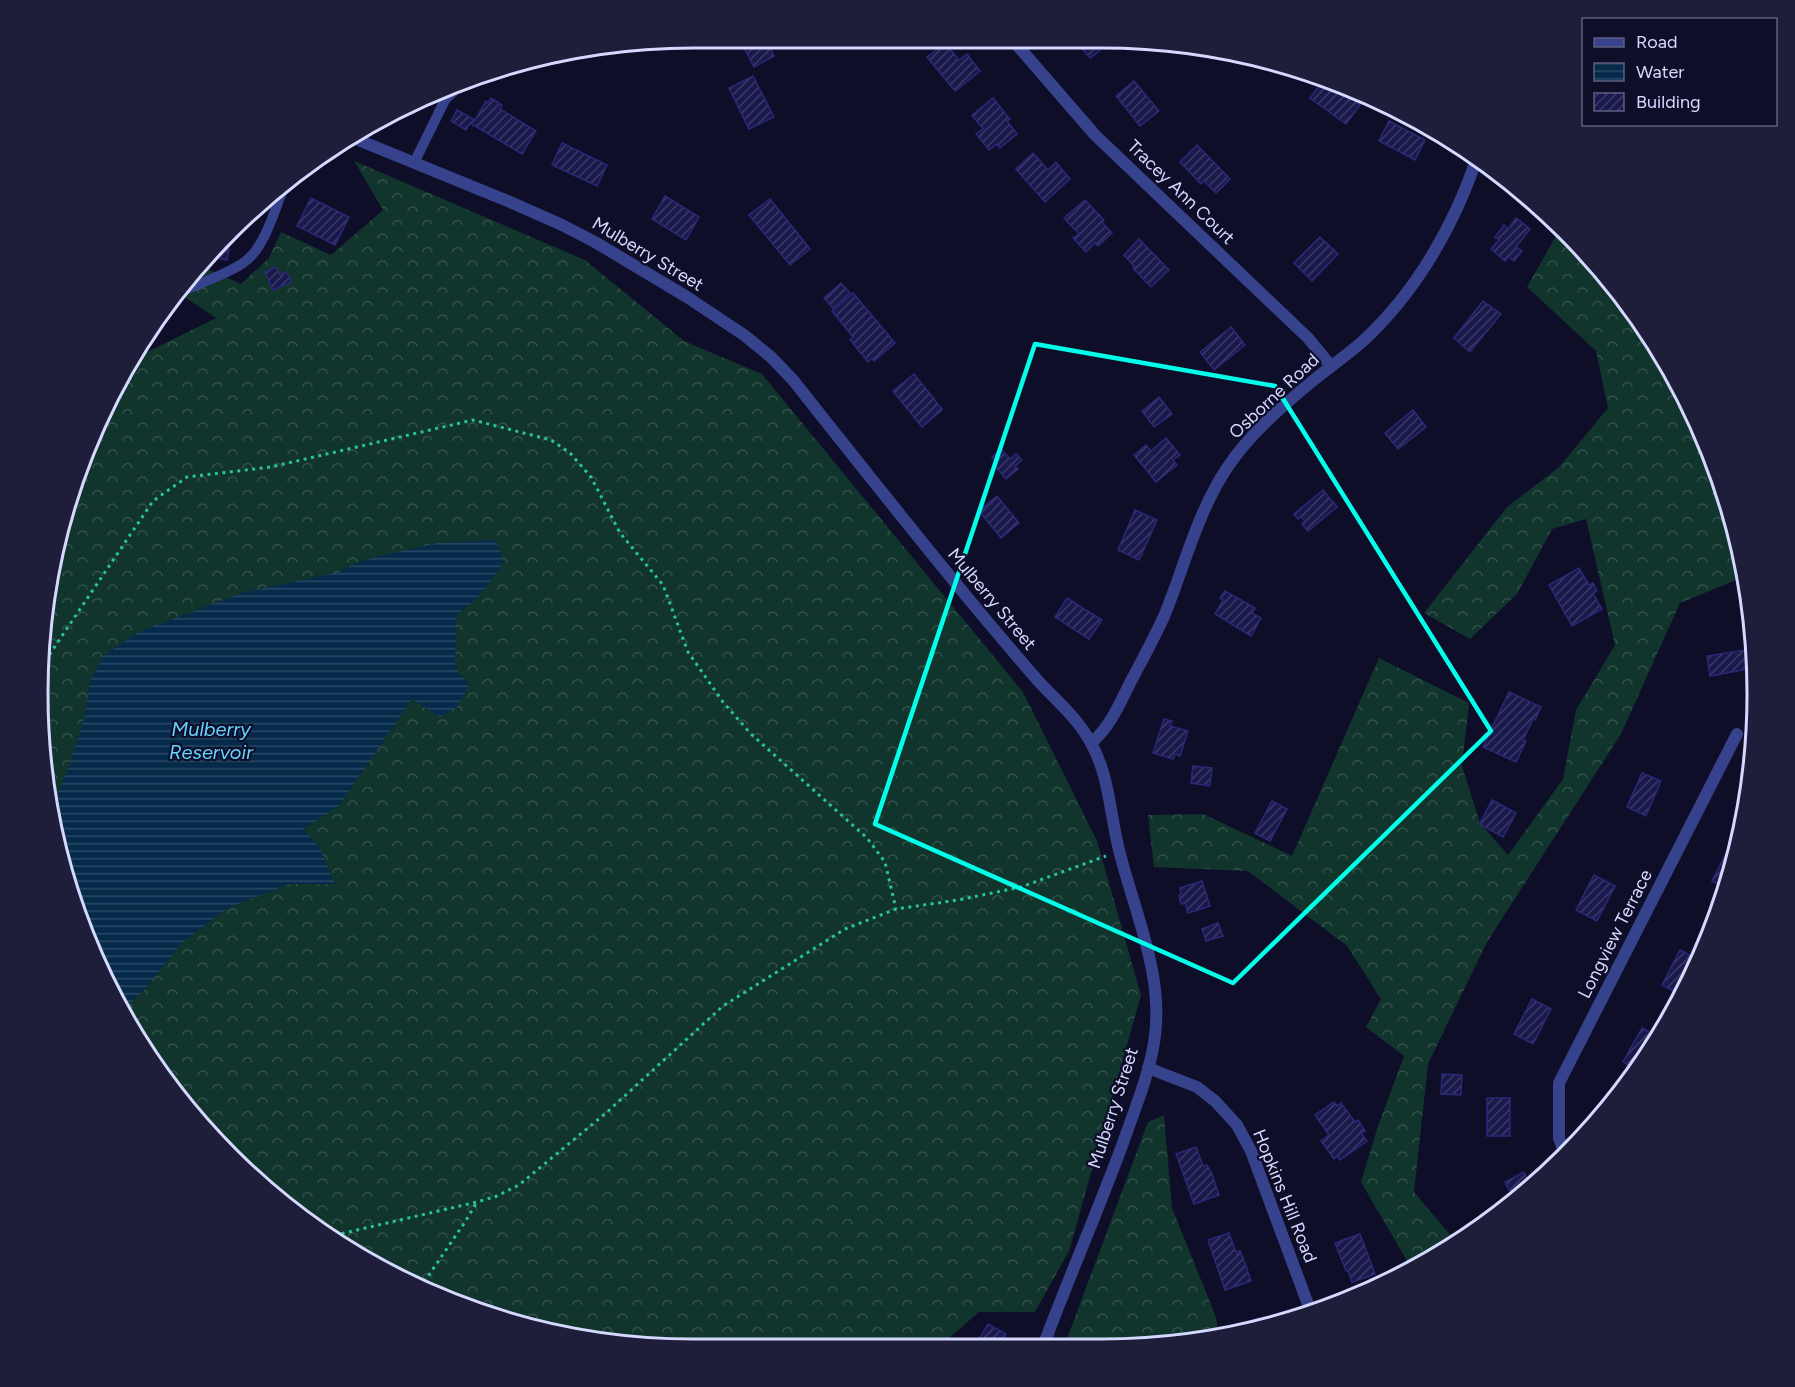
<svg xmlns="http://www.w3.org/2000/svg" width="1795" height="1387" viewBox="0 0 1795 1387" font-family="Figtree,sans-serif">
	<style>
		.forest { fill: url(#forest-crowns) }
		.water { fill: url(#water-rules) }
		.building { fill: url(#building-hatch); stroke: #2a2979; stroke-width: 1.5 }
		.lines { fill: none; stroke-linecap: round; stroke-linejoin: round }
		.path { stroke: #26c39d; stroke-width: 3; stroke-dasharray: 3 4.5; stroke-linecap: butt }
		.service { stroke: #36428b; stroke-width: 10 }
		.minor { stroke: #36428b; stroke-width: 12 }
		.tertiary { stroke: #36428b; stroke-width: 12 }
		.marked { fill: none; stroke: #02ffea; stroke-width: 4.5; stroke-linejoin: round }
		.labels { text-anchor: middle; stroke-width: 4.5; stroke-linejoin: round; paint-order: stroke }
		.street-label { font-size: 18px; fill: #d6d9ff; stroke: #0e0e29 }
		.water-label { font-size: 20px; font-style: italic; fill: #64d4ff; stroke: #0e0e29 }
		.rim { fill: none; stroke: #d6d9ff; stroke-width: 3 }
	</style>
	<defs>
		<pattern id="forest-crowns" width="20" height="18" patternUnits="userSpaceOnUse" patternTransform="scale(1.5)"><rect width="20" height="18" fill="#11342c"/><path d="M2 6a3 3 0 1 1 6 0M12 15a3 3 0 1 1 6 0" fill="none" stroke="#33514c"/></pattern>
		<pattern id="water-rules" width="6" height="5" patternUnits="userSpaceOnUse" patternTransform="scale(1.5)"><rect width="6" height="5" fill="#062b4a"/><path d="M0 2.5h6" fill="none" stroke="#2a4965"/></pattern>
		<pattern id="building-hatch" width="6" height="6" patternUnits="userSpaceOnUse" patternTransform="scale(1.5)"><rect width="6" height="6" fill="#1a194c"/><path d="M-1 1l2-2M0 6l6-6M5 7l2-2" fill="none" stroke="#3b3a67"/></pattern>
	</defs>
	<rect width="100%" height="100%" fill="#0e0e29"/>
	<g class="forest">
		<polygon points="354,161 585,260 684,341 762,374 1023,692 1097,841 1141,995 1069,1251 1035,1312 979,1312 942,1344 608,1344 443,1300 329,1239 229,1157 148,1058 72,904 39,736 43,608 60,524 125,366 133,356 133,359 216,318 180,294 189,282 205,268 241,284 269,258 281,232 331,255 383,210"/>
		<polygon points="1560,229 1594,261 1647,329 1708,443 1745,566 1746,576 1680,603 1621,734 1487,942 1428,1064 1414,1192 1457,1243 1410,1266 1361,1182 1378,1126 1404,1056 1366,1027 1381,999 1347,946 1248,871 1154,867 1148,815 1203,814 1292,856 1379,658 1469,703 1462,766 1480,823 1508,855 1563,779 1576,710 1615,645 1586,519 1552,529 1517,594 1470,639 1424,613 1507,507 1559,467 1608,408 1596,351 1527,287"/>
		<polygon points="1164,1115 1172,1208 1216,1317 1219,1336 1187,1344 1065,1344 1148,1122"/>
	</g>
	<polygon class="water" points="496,540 504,562 477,599 457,614 455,662 457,670 469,685 457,707 440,717 412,699 339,806 303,829 319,847 335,884 289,884 226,909 181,944 145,989 124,1009 72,904 52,801 56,797 70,764 85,714 91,679 103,656 141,631 242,593 339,572 354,564 375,557 438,543"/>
	<g class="building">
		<polygon points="750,38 764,38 774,56 754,67 741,42"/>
		<polygon points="682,39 682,42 665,43 665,45 638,47 638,45"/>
		<polygon points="1068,39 1106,39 1109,43 1090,58 1078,44 1075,47"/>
		<polygon points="945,43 959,60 967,54 980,71 955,91 927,57"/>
		<polygon points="753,76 774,117 749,129 729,88"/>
		<polygon points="1324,79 1360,105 1346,124 1310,98"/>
		<polygon points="1134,81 1159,111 1140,126 1116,96"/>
		<polygon points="491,98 502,105 500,109 536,131 522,154 470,123 466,130 451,121 457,110 475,120 486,101 488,103"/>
		<polygon points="993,98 1010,119 1007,121 1017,134 1000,148 997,144 989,150 976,134 983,129 972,115"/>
		<polygon points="1389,121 1425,140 1415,160 1379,141"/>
		<polygon points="562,143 607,165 597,186 552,165"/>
		<polygon points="1197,145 1230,179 1216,193 1204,181 1201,184 1180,162"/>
		<polygon points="1033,153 1048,170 1056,162 1070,179 1045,202 1016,169"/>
		<polygon points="665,196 699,217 686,240 652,219"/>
		<polygon points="311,198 349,217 335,245 297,226"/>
		<polygon points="770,199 810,249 790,265 749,215"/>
		<polygon points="1085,200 1104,220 1102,222 1112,233 1098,246 1095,243 1086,252 1073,238 1079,234 1064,218"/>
		<polygon points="1516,218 1530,229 1516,247 1522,251 1514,261 1508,257 1505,261 1491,249 1499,240 1495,237 1504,225 1508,229"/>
		<polygon points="225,235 231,237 227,260 209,256"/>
		<polygon points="1320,237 1338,254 1312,281 1294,263"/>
		<polygon points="1139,239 1169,270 1151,287 1133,268 1135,267 1124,255"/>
		<polygon points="276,267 280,275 287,272 291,282 273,290 265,272"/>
		<polygon points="841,283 850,293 833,308 824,298"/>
		<polygon points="853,293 895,343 874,361 872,358 868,362 850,340 853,337 832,311"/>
		<polygon points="1483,301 1501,314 1470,352 1454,338"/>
		<polygon points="1231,327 1245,345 1214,370 1200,352"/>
		<polygon points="914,374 942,409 942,410 922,427 893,391"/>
		<polygon points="1159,397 1172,414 1154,427 1142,411"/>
		<polygon points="1413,410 1426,427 1398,449 1385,433"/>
		<polygon points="1166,438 1180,455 1173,460 1177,465 1156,482 1134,455 1146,445 1151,451"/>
		<polygon points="1001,449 1010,459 1016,454 1022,460 1015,466 1018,469 1006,479 993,464 996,462 992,457"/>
		<polygon points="1323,490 1337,507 1308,531 1302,524 1305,521 1301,517 1298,519 1294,514"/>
		<polygon points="997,496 1019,523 1001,538 979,511"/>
		<polygon points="1135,510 1157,520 1139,560 1118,550"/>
		<polygon points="1579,568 1589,585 1593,583 1597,591 1593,593 1602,609 1572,626 1549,585"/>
		<polygon points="1225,591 1255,608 1252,613 1261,618 1251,636 1215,614 1223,600 1220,598"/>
		<polygon points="1067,598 1102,620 1089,639 1055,617"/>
		<polygon points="1745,650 1748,669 1710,676 1707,656"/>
		<polygon points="1509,692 1541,707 1535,720 1533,719 1523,740 1526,741 1516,762 1483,747"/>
		<polygon points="1164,719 1172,721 1170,726 1188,731 1180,756 1175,754 1173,759 1153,753"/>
		<polygon points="1193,766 1212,768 1210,786 1191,783"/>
		<polygon points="1642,773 1661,781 1646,816 1627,807"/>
		<polygon points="1492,800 1516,813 1503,837 1481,825 1480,823"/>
		<polygon points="1272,801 1287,809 1270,841 1255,833"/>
		<polygon points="1730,846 1736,849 1725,888 1712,881"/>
		<polygon points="1594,875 1615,886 1597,921 1576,910"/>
		<polygon points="1202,881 1210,906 1188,913 1185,903 1181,904 1179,896 1181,893 1180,888"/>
		<polygon points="1218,923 1223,936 1206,941 1202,929"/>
		<polygon points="1680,950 1699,960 1681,995 1662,985"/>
		<polygon points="1532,999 1551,1009 1533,1044 1514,1034"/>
		<polygon points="1642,1028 1658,1037 1647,1058 1637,1070 1623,1062"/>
		<polygon points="1442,1074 1462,1075 1461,1095 1441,1094"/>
		<rect x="1487" y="1098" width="23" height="38"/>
		<polygon points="1334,1102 1337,1106 1341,1103 1355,1122 1358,1120 1365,1131 1361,1133 1367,1141 1340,1160 1337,1156 1334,1159 1321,1141 1329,1135 1315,1115"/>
		<polygon points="1196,1147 1203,1166 1207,1165 1212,1174 1219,1195 1194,1204 1176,1154"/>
		<polygon points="1524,1172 1531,1186 1514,1200 1505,1182"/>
		<polygon points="1229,1233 1236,1252 1240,1251 1244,1260 1251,1281 1225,1290 1208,1240"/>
		<polygon points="1360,1234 1375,1274 1352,1282 1348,1271 1346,1271 1335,1243"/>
		<polygon points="1259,1318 1262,1326 1239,1332 1237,1325"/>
		<polygon points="988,1324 1006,1334 1000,1344 976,1344"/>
	</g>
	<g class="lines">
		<g class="path">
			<polyline points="41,667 153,501 187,477 271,467 473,420 551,440 570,453 591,477 620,533 663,585 688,652 723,702 750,733 867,838 885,862 896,909"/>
			<polyline points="327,1237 477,1202 497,1196 519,1185 606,1113 723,1006 845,929 896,909 958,900 1021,887 1106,856"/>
			<polyline points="420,1288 465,1222 477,1202"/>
		</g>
		<g class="service">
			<polyline points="414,163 445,100 458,87"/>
			<path d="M183 291C200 283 233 272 247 260 265 245 275 210 283 189"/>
		</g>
		<g class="minor">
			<polyline points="1011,38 1095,135 1308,338 1331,366"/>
			<path d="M1091 743C1110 727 1119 705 1130 683 1142 660 1155 637 1165 614 1185 565 1197 513 1227 468 1248 436 1280 408 1309 384 1327 369 1346 356 1363 341 1416 292 1454 226 1477 158"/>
			<polyline points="1148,1068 1197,1087 1215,1101 1237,1125 1251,1151 1312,1315"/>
			<polyline points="1566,1157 1559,1138 1559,1083 1737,734"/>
		</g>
		<path class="tertiary" d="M351 137 510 202 560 224 595 242 687 297 744 335 771 357 793 380C857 461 921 542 987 621 1005 642 1022 663 1041 684 1058 702 1079 720 1091 743 1110 777 1110 817 1120 854 1136 916 1165 979 1154 1043 1148 1078 1134 1111 1123 1143 1098 1211 1069 1277 1044 1344"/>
	</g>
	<path class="marked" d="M1035 344 1275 386 1491 731 1233 983 875 824Z"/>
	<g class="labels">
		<g class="street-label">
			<text transform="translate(1181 192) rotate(44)" y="6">Tracey Ann Court</text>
			<text transform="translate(648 254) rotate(31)" y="6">Mulberry Street</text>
			<text transform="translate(1274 396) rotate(-43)" y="6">Osborne Road</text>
			<text transform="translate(992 599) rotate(50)" y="6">Mulberry Street</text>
			<text transform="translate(1615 934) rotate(-63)" y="6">Longview Terrace</text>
			<text transform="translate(1113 1108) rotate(-72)" y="6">Mulberry Street</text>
			<text transform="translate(1285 1196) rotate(68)" y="6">Hopkins Hill Road</text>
		</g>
		<g class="water-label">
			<text x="211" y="736">Mulberry<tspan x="211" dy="23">Reservoir</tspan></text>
		</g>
	</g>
	<path d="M0 0H1795V1387H0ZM693 48H1102A645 645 0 0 1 1747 693V694A645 645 0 0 1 1102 1339H693A645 645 0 0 1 48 694V693A645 645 0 0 1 693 48Z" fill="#1e1e3a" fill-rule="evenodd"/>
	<path class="rim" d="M693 48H1102A645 645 0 0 1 1747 693V694A645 645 0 0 1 1102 1339H693A645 645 0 0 1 48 694V693A645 645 0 0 1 693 48Z"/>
	<rect x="1582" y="18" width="195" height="108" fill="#0e0e29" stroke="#5e5f7f" stroke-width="1.5"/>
	<rect x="1594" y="38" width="30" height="9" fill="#36428b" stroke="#5e5f7f" stroke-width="1.5"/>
	<text x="1636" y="48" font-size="18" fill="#d6d9ff">Road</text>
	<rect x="1594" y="63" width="30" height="18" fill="url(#water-rules)" stroke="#5e5f7f" stroke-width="1.5"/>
	<text x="1636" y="78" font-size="18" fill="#d6d9ff">Water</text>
	<rect x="1594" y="93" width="30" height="18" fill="url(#building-hatch)" stroke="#5e5f7f" stroke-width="1.5"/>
	<text x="1636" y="108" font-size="18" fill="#d6d9ff">Building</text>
</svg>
